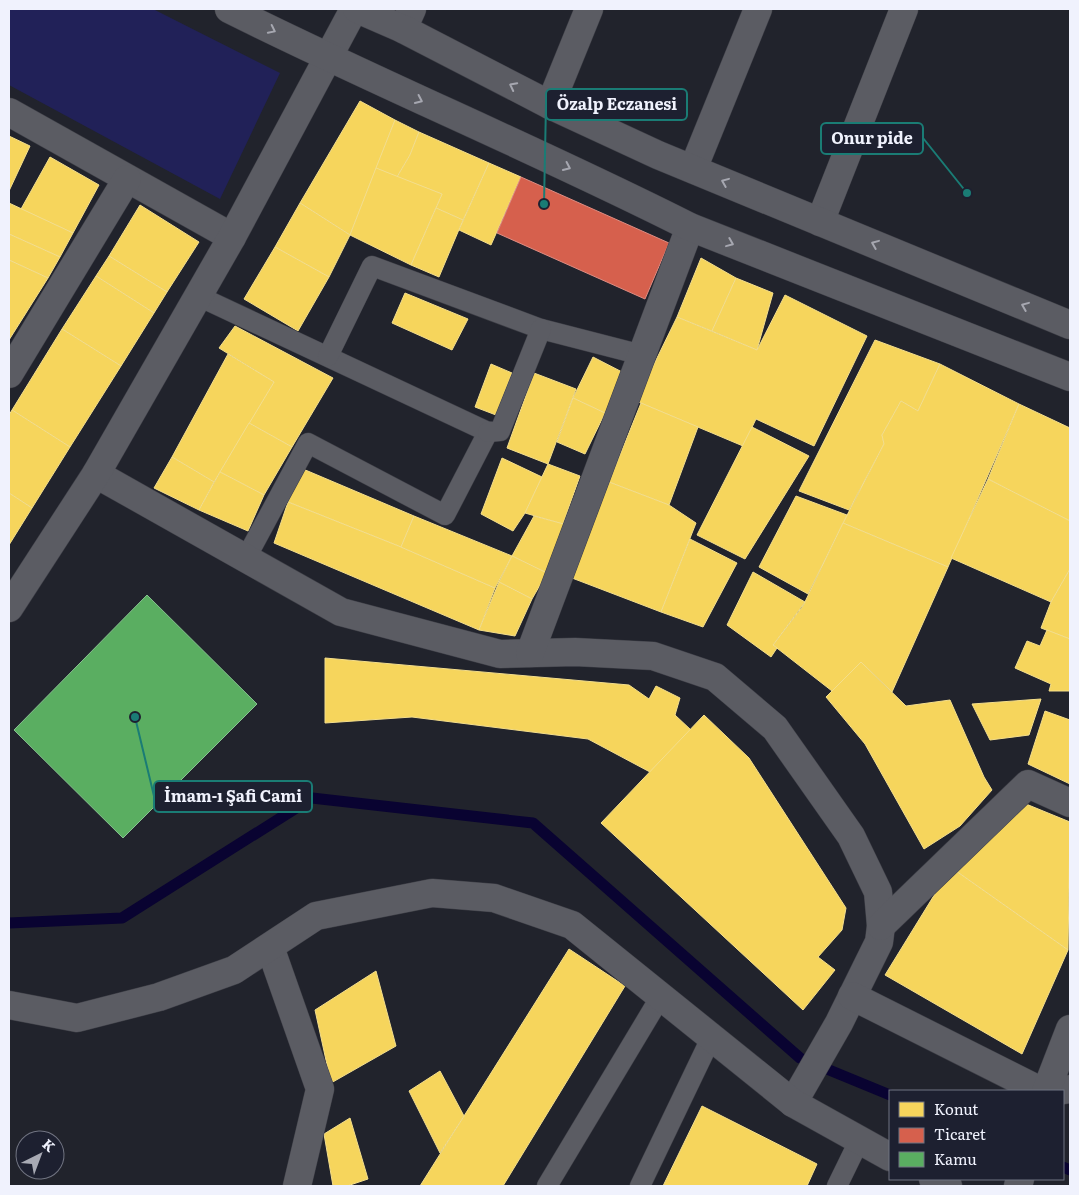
<svg xmlns="http://www.w3.org/2000/svg" width="1079" height="1195" viewBox="0 0 1079 1195" font-family="Literata,serif">
	<style>
		.green { fill: #212158 }
		.homes { fill: #f6d55c; stroke: #f4de8c }
		.shops { fill: #d6604d; stroke: #de8c82 }
		.public { fill: #5aae61; stroke: #87c290 }
		.lines { fill: none; stroke-linecap: round; stroke-linejoin: round }
		.stream { stroke: #090331; stroke-width: 11 }
		.service-casing { stroke: #3d3e46; stroke-width: 21 }
		.minor-casing { stroke: #3d3e46; stroke-width: 29 }
		.tertiary-casing { stroke: #3d3e46; stroke-width: 29 }
		.secondary-casing { stroke: #3d3e46; stroke-width: 29 }
		.service { stroke: #5b5c63; stroke-width: 20 }
		.minor { stroke: #5b5c63; stroke-width: 28 }
		.tertiary { stroke: #5b5c63; stroke-width: 28 }
		.secondary { stroke: #5b5c63; stroke-width: 28 }
		.oneway { stroke: #a6a7b0 }
		.leader { fill: none; stroke: #1a7c75; stroke-width: 2 }
		.callout-dot { fill: #1a7c75; stroke: #1d2030; stroke-width: 2 }
		.callout { fill: #1d2030; stroke: #1a7c75; stroke-width: 2 }
		.callout-label { font-size: 16px; text-anchor: middle; font-weight: bold; fill: #f0f2fd }
	</style>
	<rect width="100%" height="100%" fill="#21232c"/>
	<polygon class="green" points="9,9 153,9 280,73 220,199 9,85"/>
	<g class="homes">
		<polygon points="360,101 395,120 350,235 300,203"/>
		<polygon points="395,120 419,132 410,155 397,177 376,168"/>
		<polygon points="419,132 489,163 463,220 436,208 442,194 397,177 410,155"/>
		<polygon points="9,136 30,146 9,191"/>
		<polygon points="50,157 99,185 73,233 21,209"/>
		<polygon points="489,163 521,177 491,245 459,230"/>
		<polygon points="376,168 442,194 411,265 350,235"/>
		<polygon points="9,203 73,233 60,257 9,234"/>
		<polygon points="300,203 350,235 329,277 275,247"/>
		<polygon points="140,205 199,242 167,292 109,256"/>
		<polygon points="436,208 463,220 439,277 411,265"/>
		<polygon points="9,234 60,257 48,278 9,260"/>
		<polygon points="275,247 329,277 298,331 244,299"/>
		<polygon points="109,256 167,292 154,313 96,276"/>
		<polygon points="701,258 736,278 712,331 677,317"/>
		<polygon points="9,260 48,278 9,340"/>
		<polygon points="96,276 154,313 121,366 62,329"/>
		<polygon points="736,278 773,293 757,350 712,331"/>
		<polygon points="405,293 468,319 452,350 392,323"/>
		<polygon points="785,295 867,336 814,446 756,419 743,446 636,401 677,317 757,350"/>
		<polygon points="235,326 333,378 292,447 249,423 274,382 219,348"/>
		<polygon points="62,329 121,366 70,447 12,410"/>
		<polygon points="875,340 940,364 918,411 901,401 882,435 884,444 849,510 799,491"/>
		<polygon points="228,354 274,382 214,482 172,457"/>
		<polygon points="593,357 626,374 605,413 573,398"/>
		<polygon points="491,364 512,373 496,415 475,407"/>
		<polygon points="940,364 1019,404 948,567 843,523 884,444 882,435 901,401 918,411"/>
		<polygon points="534,373 576,389 548,464 507,448"/>
		<polygon points="573,398 605,413 585,454 557,442"/>
		<polygon points="641,403 698,427 669,505 609,482"/>
		<polygon points="1019,404 1070,428 1070,521 988,479"/>
		<polygon points="12,410 70,447 32,508 9,493 9,415"/>
		<polygon points="249,423 292,447 264,495 220,472"/>
		<polygon points="752,427 809,456 745,559 697,535"/>
		<polygon points="172,457 214,482 199,510 154,488"/>
		<polygon points="502,458 542,477 525,513 513,531 481,514"/>
		<polygon points="548,464 580,476 563,524 525,513"/>
		<polygon points="303,469 414,516 401,547 288,502"/>
		<polygon points="220,472 264,495 248,531 199,510"/>
		<polygon points="988,479 1070,521 1070,569 1051,602 951,558"/>
		<polygon points="609,482 669,505 696,523 661,612 572,578"/>
		<polygon points="9,493 32,508 9,545"/>
		<polygon points="796,496 847,515 808,594 759,567"/>
		<polygon points="288,502 401,547 495,588 479,630 274,543"/>
		<polygon points="414,516 512,556 495,588 401,547"/>
		<polygon points="534,516 571,526 547,573 512,556"/>
		<polygon points="843,523 948,567 892,692 861,662 832,691 773,645 803,606"/>
		<polygon points="690,539 737,563 703,627 661,612"/>
		<polygon points="512,556 547,573 532,599 499,582"/>
		<polygon points="1070,569 1070,639 1041,628 1051,602"/>
		<polygon points="753,572 805,602 773,645 777,648 771,657 727,625"/>
		<polygon points="499,582 532,599 515,636 479,630"/>
		<polygon points="1047,630 1070,639 1070,691 1049,691 1051,684 1015,668 1027,641 1040,646"/>
		<polygon points="325,658 629,685 649,699 656,686 680,698 675,715 691,730 650,772 588,739 412,717 325,723"/>
		<polygon points="861,662 906,706 950,700 984,777 992,790 960,826 924,849 865,744 826,697"/>
		<polygon points="1041,699 1029,735 990,740 972,704"/>
		<polygon points="1045,711 1070,720 1070,784 1028,764"/>
		<polygon points="704,715 749,758 846,908 842,930 818,957 835,970 803,1010 601,823"/>
		<polygon points="1026,804 1070,822 1068,950 956,871"/>
		<polygon points="949,871 956,871 1068,950 1022,1054 885,975"/>
		<polygon points="569,949 625,986 503,1186 420,1186"/>
		<polygon points="376,971 396,1046 331,1083 315,1010"/>
		<polygon points="440,1071 464,1116 440,1153 409,1091"/>
		<polygon points="702,1106 817,1164 807,1186 663,1186"/>
		<polygon points="350,1118 368,1179 347,1186 333,1186 324,1134"/>
	</g>
	<polygon class="shops" points="521,177 669,243 645,299 497,233"/>
	<polygon class="public" points="147,595 257,704 123,838 14,730"/>
	<g class="lines">
		<g class="stream">
			<polyline points="9,923 122,918 312,798 533,823 800,1058 890,1095"/>
			<polyline points="1063,1167 1070,1170"/>
		</g>
		<defs>
			<g id="service">
				<polyline points="198,296 488,432 445,515 308,443 246,558"/>
				<polyline points="328,356 372,266 541,329 642,355"/>
				<polyline points="488,432 500,431 541,329"/>
				<polyline points="547,1186 661,996"/>
				<polyline points="640,1186 711,1038"/>
				<polyline points="837,1186 859,1141"/>
			</g>
			<g id="minor">
				<polyline points="403,29 412,9"/>
				<polyline points="550,105 589,9"/>
				<polyline points="9,112 232,237"/>
				<polyline points="693,169 758,9"/>
				<polyline points="820,222 904,9"/>
				<polyline points="9,374 127,179"/>
				<polyline points="96,474 341,612 500,654 575,652 653,656 715,677 775,728 851,836 878,892 881,926 879,942 839,1023 793,1103"/>
				<polyline points="530,653 690,227"/>
				<polyline points="881,926 1028,784 1070,803"/>
				<polyline points="270,947 320,1089 297,1186"/>
				<polyline points="852,996 1041,1091"/>
				<polyline points="9,1005 77,1018 159,997 234,970 316,916 432,893 494,898 572,925 793,1103 890,1157"/>
				<polyline points="1058,1091 1070,1089"/>
				<polyline points="933,1179 948,1186"/>
			</g>
			<g id="tertiary">
				<polyline points="9,608 96,474 232,237 354,9"/>
				<polyline points="1046,1091 1070,1029"/>
				<polyline points="1018,1186 1020,1179"/>
			</g>
			<g id="secondary">
				<path d="M229 9C381 85 538 150 690 227L1070 377"/>
				<polyline points="357,9 403,29 550,105 658,155 1070,325"/>
			</g>
		</defs>
		<use href="#service" class="service-casing"/>
		<use href="#minor" class="minor-casing"/>
		<use href="#tertiary" class="tertiary-casing"/>
		<use href="#secondary" class="secondary-casing"/>
		<use href="#service" class="service"/>
		<use href="#minor" class="minor"/>
		<use href="#tertiary" class="tertiary"/>
		<use href="#secondary" class="secondary"/>
	</g>
	<defs><path id="oneway-chevron" d="M-2-3.5L2.5 0L-2 3.5" fill="none" stroke-width="1.6" stroke-linecap="round" stroke-linejoin="round" transform="scale(1.25)"/></defs>
	<g class="oneway">
		<use href="#oneway-chevron" transform="translate(272 30) rotate(26)"/>
		<use href="#oneway-chevron" transform="translate(513 86) rotate(-153)"/>
		<use href="#oneway-chevron" transform="translate(419 100) rotate(25)"/>
		<use href="#oneway-chevron" transform="translate(567 167) rotate(25)"/>
		<use href="#oneway-chevron" transform="translate(725 182) rotate(-158)"/>
		<use href="#oneway-chevron" transform="translate(730 243) rotate(22)"/>
		<use href="#oneway-chevron" transform="translate(875 244) rotate(-158)"/>
		<use href="#oneway-chevron" transform="translate(1025 306) rotate(-158)"/>
	</g>
	<path class="leader" d="M544 204L546 104M967 193L923 138M135 717L154 796"/>
	<g class="callout-dot">
		<circle cx="544" cy="204" r="5"/>
		<circle cx="967" cy="193" r="5"/>
		<circle cx="135" cy="717" r="5"/>
	</g>
	<g class="callout">
		<rect x="546" y="89" width="141" height="31" rx="5"/>
		<rect x="821" y="123" width="102" height="31" rx="5"/>
		<rect x="154" y="781" width="158" height="31" rx="5"/>
	</g>
	<g class="callout-label">
		<text x="617" y="110">Özalp Eczanesi</text>
		<text x="872" y="144">Onur pide</text>
		<text x="233" y="802">İmam-ı Şafi Cami</text>
	</g>
	<rect width="1079" height="1195" fill="none" stroke="#f0f2fd" stroke-width="20"/>
	<rect x="889" y="1090" width="175" height="90" fill="#1d2030" stroke="#717482"/>
	<rect x="899" y="1102" width="25" height="15" fill="#f6d55c" stroke="#717482"/>
	<text x="934" y="1115" font-size="15" fill="#f0f2fd">Konut</text>
	<rect x="899" y="1128" width="25" height="15" fill="#d6604d" stroke="#717482"/>
	<text x="934" y="1140" font-size="15" fill="#f0f2fd">Ticaret</text>
	<rect x="899" y="1152" width="25" height="15" fill="#5aae61" stroke="#717482"/>
	<text x="934" y="1165" font-size="15" fill="#f0f2fd">Kamu</text>
	<g transform="translate(40 1155) rotate(42)"><circle r="24" fill="#1d2030" stroke="#717482"/>
	<path d="M0-4L9 19L0 12L-9 19Z" fill="#a8aab4"/>
	<text y="-8" font-size="14" font-weight="bold" text-anchor="middle" fill="#f0f2fd">K</text>
	</g>
</svg>
